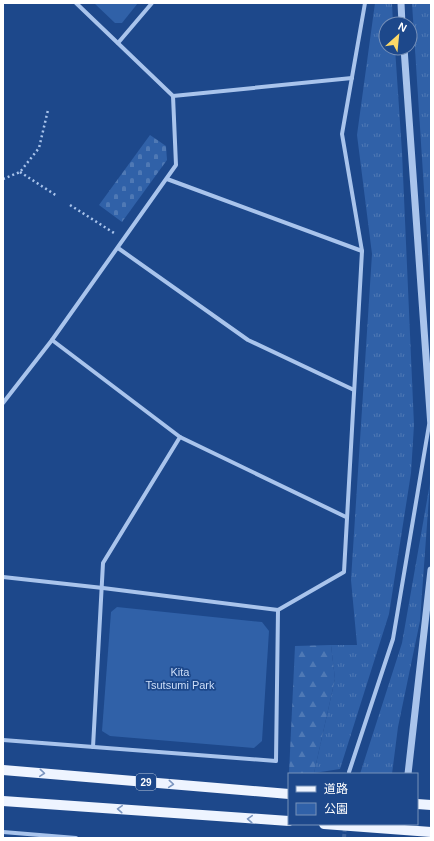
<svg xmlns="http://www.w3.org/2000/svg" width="434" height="841" viewBox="0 0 434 841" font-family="Arial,'Noto Sans JP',sans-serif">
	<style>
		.grass { fill: url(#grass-tufts) }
		.forest { fill: url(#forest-firs) }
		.cemetery { fill: url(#cemetery-stones) }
		.park { fill: #3061a8 }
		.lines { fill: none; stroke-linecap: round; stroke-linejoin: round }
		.minor-tunnel { stroke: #3f639c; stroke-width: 4; stroke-dasharray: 4 2; stroke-linecap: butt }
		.path { stroke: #a9c4ec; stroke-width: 2.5; stroke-dasharray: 2 3; stroke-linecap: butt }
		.minor { stroke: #a9c4ec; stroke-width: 4 }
		.tertiary { stroke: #a9c4ec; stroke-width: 7 }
		.primary { stroke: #eef4ff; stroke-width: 10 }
		.oneway { stroke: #7b95bf }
		.labels { text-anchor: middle; stroke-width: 3.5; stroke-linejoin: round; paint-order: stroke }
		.shield { fill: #1d488b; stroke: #bbc8dc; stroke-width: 1 }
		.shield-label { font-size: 10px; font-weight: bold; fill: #fff }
		.park-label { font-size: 11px; fill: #cedff9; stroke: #1d488b }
	</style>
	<defs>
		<pattern id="grass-tufts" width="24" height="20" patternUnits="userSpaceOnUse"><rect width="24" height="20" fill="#3061a8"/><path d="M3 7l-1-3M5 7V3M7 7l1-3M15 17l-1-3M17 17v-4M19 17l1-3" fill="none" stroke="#4f79b5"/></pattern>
		<pattern id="forest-firs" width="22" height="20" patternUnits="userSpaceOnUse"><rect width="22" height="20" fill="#3061a8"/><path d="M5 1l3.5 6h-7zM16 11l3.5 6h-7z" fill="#4f79b5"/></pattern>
		<pattern id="cemetery-stones" width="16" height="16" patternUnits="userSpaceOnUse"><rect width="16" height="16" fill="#3061a8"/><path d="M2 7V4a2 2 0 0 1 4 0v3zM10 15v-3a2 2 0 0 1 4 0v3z" fill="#4f79b5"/></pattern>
	</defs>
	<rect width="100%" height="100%" fill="#1d488b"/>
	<g class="grass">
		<polygon points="375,3 392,3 393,24 386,24 386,48 395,48 402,152 414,425 411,473 389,614 340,769 314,773 335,679 331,645 357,645 351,580 372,254 357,135"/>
		<polygon points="412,3 431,3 431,298"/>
		<polygon points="430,483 420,621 398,727 392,774 360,774 402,643"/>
	</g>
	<polygon class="forest" points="331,645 335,679 314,773 289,773 295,646"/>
	<polygon class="cemetery" points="150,135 166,146 167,160 122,222 99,205"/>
	<g class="park">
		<polygon points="94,3 138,3 122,23 115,23"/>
		<polygon points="117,607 262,622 269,631 262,741 254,748 110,736 102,731 111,612"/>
	</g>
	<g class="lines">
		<polyline class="minor-tunnel" points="344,838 345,826"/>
		<g class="path">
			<polyline points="20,172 57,196"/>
			<polyline points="3,179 20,172 39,148 48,110"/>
			<polyline points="70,205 114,233"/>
		</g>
		<g class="minor">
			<polyline points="118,43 152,3"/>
			<polyline points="173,96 352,78"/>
			<polyline points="167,179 362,251"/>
			<polyline points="118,248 248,340 354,390"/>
			<polyline points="52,340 180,437 346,517"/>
			<polyline points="3,403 52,340 176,165 173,96 76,3"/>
			<polyline points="3,577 103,588 278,610 344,572 362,251 342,134 365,3"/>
			<polyline points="3,740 276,761 278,610"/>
			<polyline points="93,747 103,563 180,437"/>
			<polyline points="349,772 393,639 429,425"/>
			<polyline points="3,832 76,838"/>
		</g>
		<g class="tertiary">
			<polyline points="401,3 402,24"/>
			<polyline points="404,48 431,427"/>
			<polyline points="408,774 431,570"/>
		</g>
		<g class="primary">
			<polyline points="3,770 289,794"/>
			<polyline points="3,801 289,821"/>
			<polyline points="417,804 431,805"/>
			<polyline points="324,824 431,832"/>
		</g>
	</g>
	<defs><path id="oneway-chevron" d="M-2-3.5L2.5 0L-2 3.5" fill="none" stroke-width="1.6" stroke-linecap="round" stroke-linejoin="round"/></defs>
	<g class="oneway">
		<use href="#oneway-chevron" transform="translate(42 773) rotate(5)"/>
		<use href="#oneway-chevron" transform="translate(171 784) rotate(5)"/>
		<use href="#oneway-chevron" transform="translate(120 809) rotate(-176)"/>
		<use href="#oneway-chevron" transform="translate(250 819) rotate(-176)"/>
	</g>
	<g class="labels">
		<rect class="shield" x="136" y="774" width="20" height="16" rx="3"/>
		<g class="shield-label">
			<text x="146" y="786">29</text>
		</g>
		<g class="park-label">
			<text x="180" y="676">Kita<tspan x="180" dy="13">Tsutsumi Park</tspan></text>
		</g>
	</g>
	<rect width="434" height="841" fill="none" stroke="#ffffff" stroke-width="8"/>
	<rect x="288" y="773" width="130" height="52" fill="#1d488b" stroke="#7791b9"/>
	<rect x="296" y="786" width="20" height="6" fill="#eef4ff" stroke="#7791b9"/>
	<text x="324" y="793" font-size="12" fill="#ffffff">道路</text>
	<rect x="296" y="803" width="20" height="12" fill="#3061a8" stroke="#7791b9"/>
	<text x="324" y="813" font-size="12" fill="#ffffff">公園</text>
	<g transform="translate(398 36) rotate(27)"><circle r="19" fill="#1d488b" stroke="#7791b9"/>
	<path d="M0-3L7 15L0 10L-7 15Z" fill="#fcd867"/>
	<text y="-6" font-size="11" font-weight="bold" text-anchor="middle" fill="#ffffff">N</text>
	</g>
</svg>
